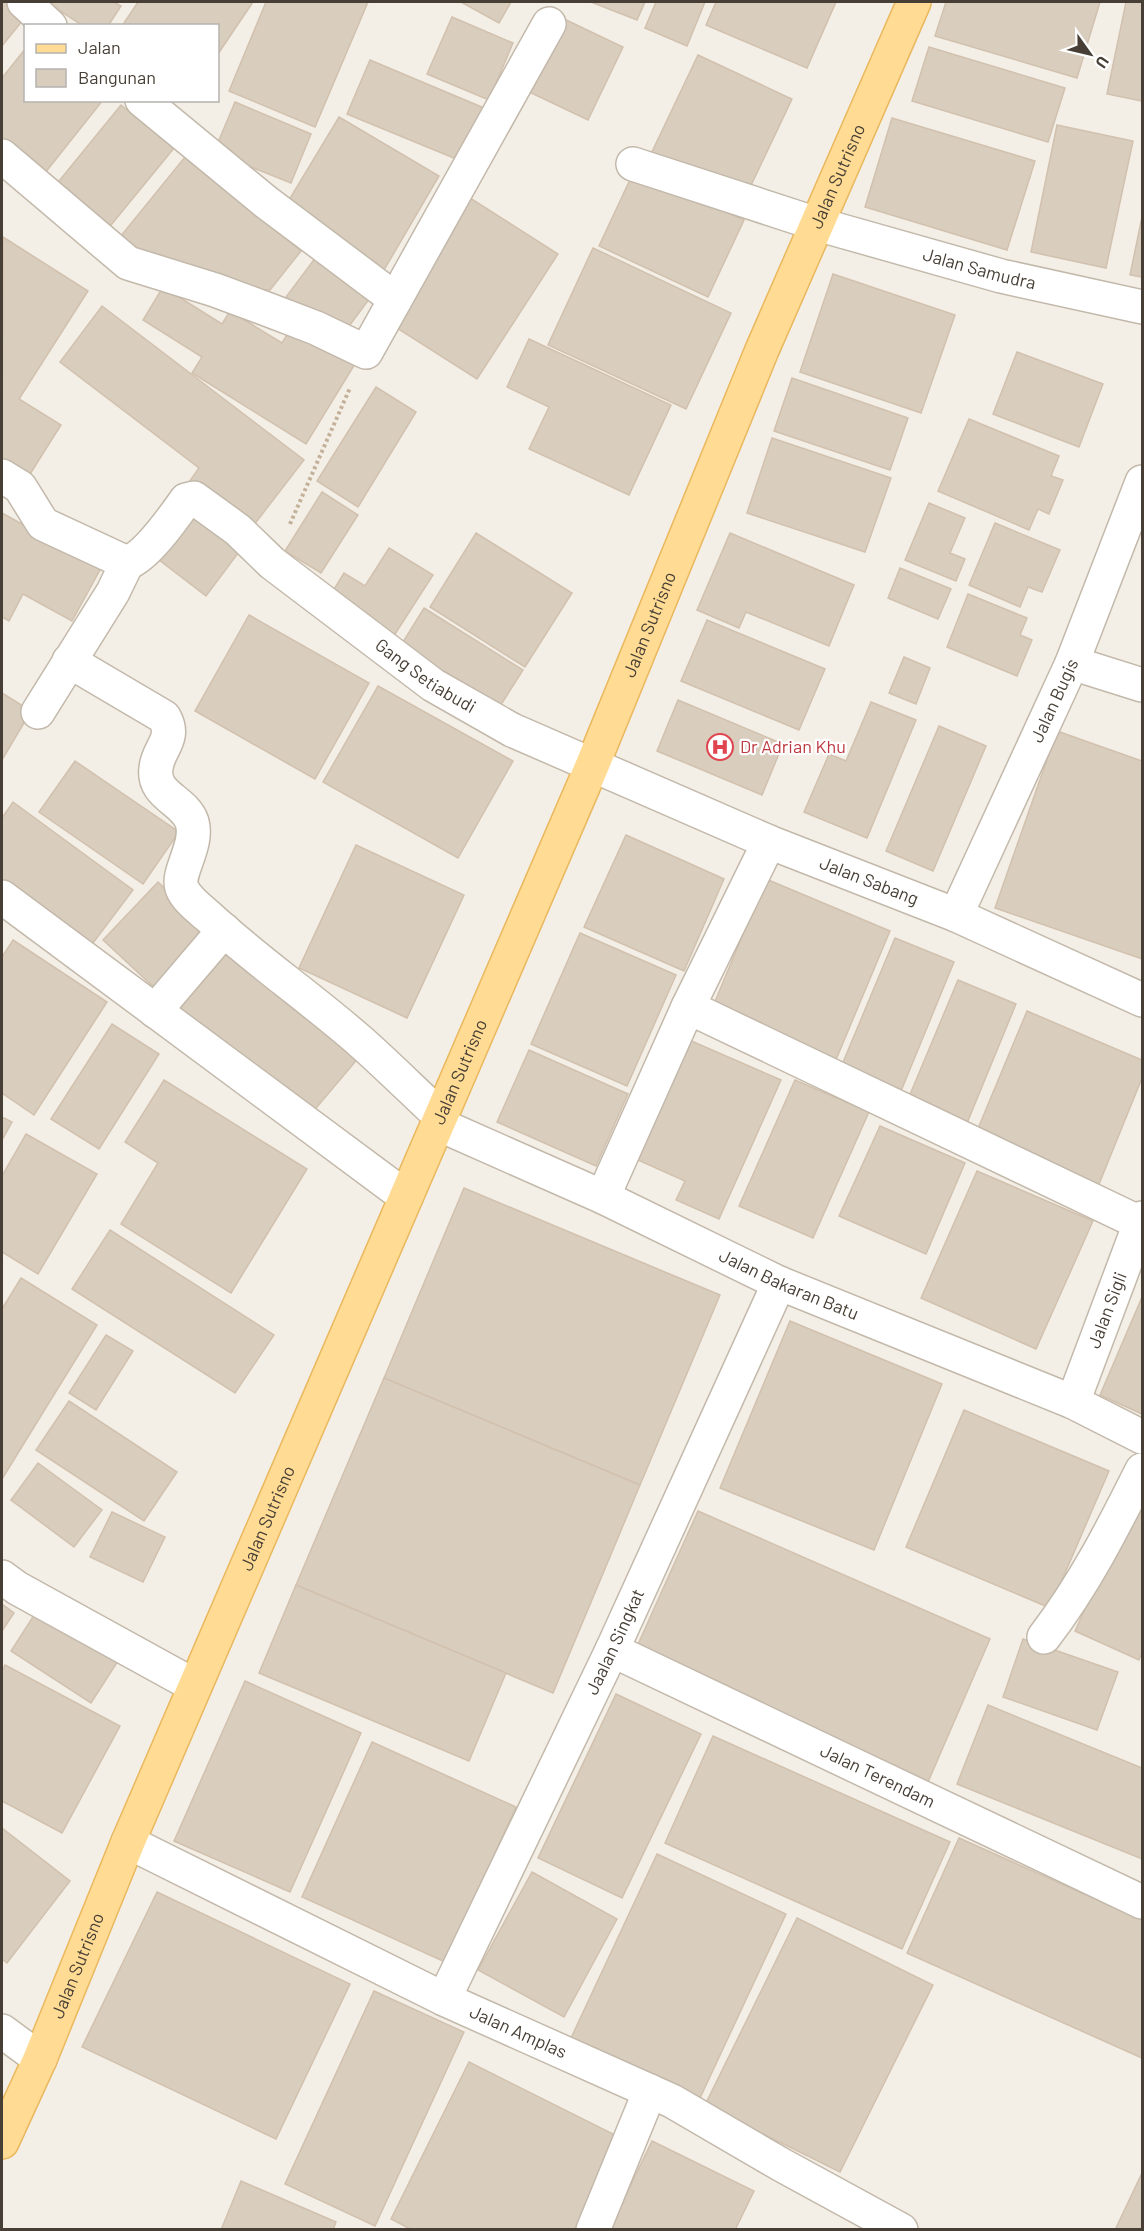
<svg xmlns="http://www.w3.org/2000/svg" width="1144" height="2231" viewBox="0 0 1144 2231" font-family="Barlow,sans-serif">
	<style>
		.building { fill: #d9cdbe; stroke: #d1c1ae; stroke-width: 1.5 }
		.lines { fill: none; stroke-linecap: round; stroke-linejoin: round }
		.street-casing { stroke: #c3b9ab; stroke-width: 36 }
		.primary-casing { stroke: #eab85e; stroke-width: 36 }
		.path { stroke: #c3b199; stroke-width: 4; stroke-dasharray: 3 3; stroke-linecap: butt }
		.street { stroke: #fff; stroke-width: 33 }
		.primary { stroke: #ffdb94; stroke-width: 33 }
		.labels { text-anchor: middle; stroke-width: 4.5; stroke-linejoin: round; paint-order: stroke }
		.street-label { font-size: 18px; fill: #473f35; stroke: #fff }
		.health-label { font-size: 18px; fill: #be3a42; stroke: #fff; text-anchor: start }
	</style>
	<rect width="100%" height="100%" fill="#f4efe6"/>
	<g class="building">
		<polygon points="2,2 12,2 28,14 2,46"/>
		<polygon points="47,2 114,2 121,6 108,26 83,26"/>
		<polygon points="138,2 253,2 218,54 218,26 122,26"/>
		<polygon points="266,2 368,2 315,127 229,91"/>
		<polygon points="461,2 511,2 499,23"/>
		<polygon points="591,2 645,2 637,20"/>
		<polygon points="656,2 705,2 687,46 645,28"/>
		<polygon points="716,2 836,2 807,68 706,25"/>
		<polygon points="946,2 1100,2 1077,78 935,36"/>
		<polygon points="1126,2 1142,2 1142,101 1107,94"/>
		<polygon points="452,17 513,43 489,100 427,74"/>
		<polygon points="562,18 623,47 588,120 527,91"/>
		<polygon points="929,47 1065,88 1048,142 912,101"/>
		<polygon points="26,48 26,100 103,100 45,173 2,138 2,78"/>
		<polygon points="698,55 792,99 745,198 651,154"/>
		<polygon points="370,60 484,108 461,161 347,114"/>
		<polygon points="235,102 311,134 291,183 214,152"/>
		<polygon points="121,105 174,148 107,230 55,186"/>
		<polygon points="339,117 439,176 384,270 283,210"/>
		<polygon points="892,118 1035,161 1007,250 865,207"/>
		<polygon points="1057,125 1133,141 1106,268 1031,252"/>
		<polygon points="185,157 301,251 270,290 221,288 116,242"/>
		<polygon points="635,169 744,220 708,297 599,246"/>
		<polygon points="470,198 558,254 477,379 389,323"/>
		<polygon points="1142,217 1142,277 1130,275"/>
		<polygon points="3,237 88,291 19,399 61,425 27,479 2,463"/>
		<polygon points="593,248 731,313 686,409 548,345"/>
		<polygon points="319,253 373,294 341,337 286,297"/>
		<polygon points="833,274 955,315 921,413 800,372"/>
		<polygon points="163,287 222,324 230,311 282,343 293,325 355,364 306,444 192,373 202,357 143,320"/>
		<polygon points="102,306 304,460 250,530 189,482 199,468 60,362"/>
		<polygon points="529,339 671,405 629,495 529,449 549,407 507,387"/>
		<polygon points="1017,352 1103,384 1079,447 993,414"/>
		<polygon points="792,378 908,418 890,470 774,431"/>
		<polygon points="376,387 416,412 358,507 317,481"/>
		<polygon points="969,419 1059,456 1051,476 1063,480 1049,514 1038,509 1029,530 938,491"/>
		<polygon points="772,438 891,478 865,552 747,513"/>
		<polygon points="322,492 358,515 321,573 285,551"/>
		<polygon points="929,503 965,518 950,553 965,559 956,581 905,560"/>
		<polygon points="193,504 245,544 206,596 154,556"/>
		<polygon points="2,513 101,568 72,621 23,594 9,621 2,617"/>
		<polygon points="995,523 1060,550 1042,592 1028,587 1020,607 969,585"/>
		<polygon points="476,533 572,593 525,667 430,607"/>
		<polygon points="730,533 854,585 829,646 746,612 739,628 697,610"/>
		<polygon points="389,548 433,575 390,642 326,602 344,573 365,586"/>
		<polygon points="900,568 951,589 938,619 888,598"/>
		<polygon points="968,594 1027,618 1020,635 1032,640 1017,676 947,647"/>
		<polygon points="424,608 523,670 497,711 398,650"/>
		<polygon points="249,615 369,683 315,779 195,711"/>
		<polygon points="707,620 825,669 799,730 681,681"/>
		<polygon points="904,657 930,668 916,704 889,693"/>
		<polygon points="378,686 513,761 458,858 323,782"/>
		<polygon points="2,693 31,711 2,760"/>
		<polygon points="678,700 783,744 762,795 657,751"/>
		<polygon points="871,702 916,720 867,838 804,812 829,754 846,761"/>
		<polygon points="939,726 986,746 933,871 886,851"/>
		<polygon points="1057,731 1142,761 1142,959 995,908"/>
		<polygon points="75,761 179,832 143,884 39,812"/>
		<polygon points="13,802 133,890 87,951 2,888 2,818"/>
		<polygon points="626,835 724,879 684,971 584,927"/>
		<polygon points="356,845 464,895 407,1018 299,968"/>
		<polygon points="766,879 890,931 835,1062 711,1011"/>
		<polygon points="158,882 215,935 160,993 103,940"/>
		<polygon points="580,933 676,975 627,1086 531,1044"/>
		<polygon points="895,938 954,962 901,1091 841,1067"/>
		<polygon points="13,940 107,1002 34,1115 2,1093 2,957"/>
		<polygon points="235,942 365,1050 306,1120 177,1012"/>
		<polygon points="958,980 1016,1004 965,1128 906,1104"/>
		<polygon points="1027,1011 1142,1060 1142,1078 1097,1189 974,1138"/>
		<polygon points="112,1024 159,1054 99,1149 51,1119"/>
		<polygon points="680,1036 781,1080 719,1219 676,1200 685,1181 627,1155"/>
		<polygon points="529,1050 628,1094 596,1166 497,1122"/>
		<polygon points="164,1080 307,1169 231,1293 121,1224 158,1163 125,1142"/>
		<polygon points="795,1080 869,1112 813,1238 739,1206"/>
		<polygon points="2,1117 12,1122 2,1140"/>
		<polygon points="880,1126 965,1163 926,1254 839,1216"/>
		<polygon points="26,1134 97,1174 38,1274 2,1252 2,1176"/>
		<polygon points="977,1171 1093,1221 1036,1349 921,1298"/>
		<polygon points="464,1188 720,1295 640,1485 384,1378"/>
		<polygon points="110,1230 274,1335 235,1393 72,1289"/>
		<polygon points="21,1278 97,1325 2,1479 2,1309"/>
		<polygon points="1142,1297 1142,1414 1100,1395"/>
		<polygon points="790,1321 942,1384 874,1550 720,1488"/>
		<polygon points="106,1335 133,1351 96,1410 69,1393"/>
		<polygon points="384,1378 640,1485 553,1693 296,1585"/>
		<polygon points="69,1401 177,1472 144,1521 36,1450"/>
		<polygon points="964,1410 1109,1471 1050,1608 906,1547"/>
		<polygon points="38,1463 102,1510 74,1547 11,1500"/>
		<polygon points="1136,1494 1142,1497 1142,1652 1139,1660 1075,1631"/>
		<polygon points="698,1511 990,1639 928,1782 634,1653"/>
		<polygon points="112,1512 165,1537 143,1582 90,1557"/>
		<polygon points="296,1585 506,1673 469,1761 259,1673"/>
		<polygon points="2,1604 14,1613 2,1631"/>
		<polygon points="38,1609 118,1661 91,1703 11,1651"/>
		<polygon points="1023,1639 1118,1672 1097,1730 1003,1697"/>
		<polygon points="5,1665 120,1726 62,1833 2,1801 2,1671"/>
		<polygon points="245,1681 361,1733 290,1892 174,1841"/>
		<polygon points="616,1694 701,1734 622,1898 538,1858"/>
		<polygon points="988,1705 1142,1768 1142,1859 957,1784"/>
		<polygon points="713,1736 950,1842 902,1949 665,1843"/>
		<polygon points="372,1742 516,1807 445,1962 302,1897"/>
		<polygon points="2,1828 70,1881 7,1963 2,1959"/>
		<polygon points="959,1838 1142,1920 1142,2058 907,1953"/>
		<polygon points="657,1854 786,1914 700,2098 571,2038"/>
		<polygon points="532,1872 617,1919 564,2017 478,1970"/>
		<polygon points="157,1892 350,1984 276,2139 82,2047"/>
		<polygon points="797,1918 933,1985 840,2172 705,2105"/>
		<polygon points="374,1991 464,2032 375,2226 285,2184"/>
		<polygon points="469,2062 625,2140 580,2230 412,2230 391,2219"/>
		<polygon points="652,2141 754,2191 735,2230 609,2230"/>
		<polygon points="1142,2173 1142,2230 1115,2230"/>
		<polygon points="241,2181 336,2222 333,2230 221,2230"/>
	</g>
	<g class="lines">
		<defs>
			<g id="street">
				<polyline points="24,2 50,26"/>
				<polyline points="142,100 266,202 395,299"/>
				<polyline points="2,156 128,263 215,290 269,310 316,328 366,352 549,24"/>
				<path id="s1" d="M633 164 817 224 1001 276 1142 307"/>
				<polyline points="2,476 20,487 43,524 127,563 113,592 38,712"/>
				<path id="s2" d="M127 563C147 556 174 517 186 500L194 498 238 530 272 563 433 685 512 730 769 842 956 915 1142 1000"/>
				<path d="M69 661 164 717C177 739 158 748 156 768 152 796 185 800 192 822 199 845 176 873 182 888 186 899 201 910 210 918 258 962 312 999 361 1042 388 1066 414 1092 441 1117"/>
				<polyline points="1072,663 1142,685"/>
				<polyline points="2,897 406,1197"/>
				<path id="s3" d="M956 915 1072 663 1142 482"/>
				<polyline points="688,1007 1140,1223"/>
				<polyline points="155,1011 224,930"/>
				<path id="s4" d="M438 1124 603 1197 779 1283 1073 1402 1142 1437"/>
				<polyline points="603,1197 688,1007 769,842"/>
				<path id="s5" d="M1073 1402 1142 1218"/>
				<polyline points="2,1577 17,1588 195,1686"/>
				<path d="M1044 1637C1084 1585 1113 1528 1142 1470"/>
				<path id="s6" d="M612 1650 1142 1902"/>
				<path id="s7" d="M128 1842 444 1999 672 2101 780 2164 901 2230"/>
				<path id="s8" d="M444 1999 612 1650 779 1283"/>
				<polyline points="2,2031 40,2059"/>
				<polyline points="593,2230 650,2091"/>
			</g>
			<g id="primary">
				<path id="s9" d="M2 2142 40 2059 128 1842 592 766 762 350 914 2"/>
			</g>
		</defs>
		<use href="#street" class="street-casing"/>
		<use href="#primary" class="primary-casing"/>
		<polyline class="path" points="290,524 350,388"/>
		<use href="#street" class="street"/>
		<use href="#primary" class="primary"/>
	</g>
	<defs>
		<symbol id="hospital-ring" viewBox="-11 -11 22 22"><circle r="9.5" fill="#fff" stroke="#e0444e" stroke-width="1.5"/><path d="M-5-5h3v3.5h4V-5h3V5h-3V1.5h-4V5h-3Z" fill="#e0444e"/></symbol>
	</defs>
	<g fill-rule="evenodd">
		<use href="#hospital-ring" x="705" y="732" width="30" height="30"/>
	</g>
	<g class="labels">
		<g class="street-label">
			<text dy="6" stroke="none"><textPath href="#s9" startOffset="2136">Jalan Sutrisno</textPath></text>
			<text dy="6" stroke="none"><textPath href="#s1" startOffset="362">Jalan Samudra</textPath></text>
			<text dy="6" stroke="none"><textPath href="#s9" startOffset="1650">Jalan Sutrisno</textPath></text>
			<text dy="6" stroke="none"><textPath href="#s2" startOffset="388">Gang Setiabudi</textPath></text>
			<text dy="6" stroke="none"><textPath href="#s3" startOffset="236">Jalan Bugis</textPath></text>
			<text dy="6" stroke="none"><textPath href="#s2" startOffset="878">Jalan Sabang</textPath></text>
			<text dy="6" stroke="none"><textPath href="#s9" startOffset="1164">Jalan Sutrisno</textPath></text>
			<text dy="6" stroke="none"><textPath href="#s4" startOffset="386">Jalan Bakaran Batu</textPath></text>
			<text dy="6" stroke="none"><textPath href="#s5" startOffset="98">Jalan Sigli</textPath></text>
			<text dy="6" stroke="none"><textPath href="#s9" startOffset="678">Jalan Sutrisno</textPath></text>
			<text dy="6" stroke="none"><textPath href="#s8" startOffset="396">Jaalan Singkat</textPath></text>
			<text dy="6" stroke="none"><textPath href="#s6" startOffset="294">Jalan Terendam</textPath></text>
			<text dy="6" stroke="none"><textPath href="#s9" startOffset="192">Jalan Sutrisno</textPath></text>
			<text dy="6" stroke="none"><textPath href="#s7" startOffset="434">Jalan Amplas</textPath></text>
		</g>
		<g class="health-label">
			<text x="740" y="753">Dr Adrian Khu</text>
		</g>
	</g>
	<rect width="1144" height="2231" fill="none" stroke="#473f35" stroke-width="6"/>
	<rect x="24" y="24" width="195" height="78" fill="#ffffff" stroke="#b5b2ae" stroke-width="1.5"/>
	<rect x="36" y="44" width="30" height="9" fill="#ffdb94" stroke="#b5b2ae" stroke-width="1.5"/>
	<text x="78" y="54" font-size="18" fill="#473f35">Jalan</text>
	<rect x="36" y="69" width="30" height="18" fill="#d9cdbe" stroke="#b5b2ae" stroke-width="1.5"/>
	<text x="78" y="84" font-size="18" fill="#473f35">Bangunan</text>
	<g transform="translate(1090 54) rotate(124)" stroke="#ffffff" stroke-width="4.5" paint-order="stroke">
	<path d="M0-4.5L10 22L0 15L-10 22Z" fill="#473f35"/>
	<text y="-9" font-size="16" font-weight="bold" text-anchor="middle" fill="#473f35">U</text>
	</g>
</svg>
